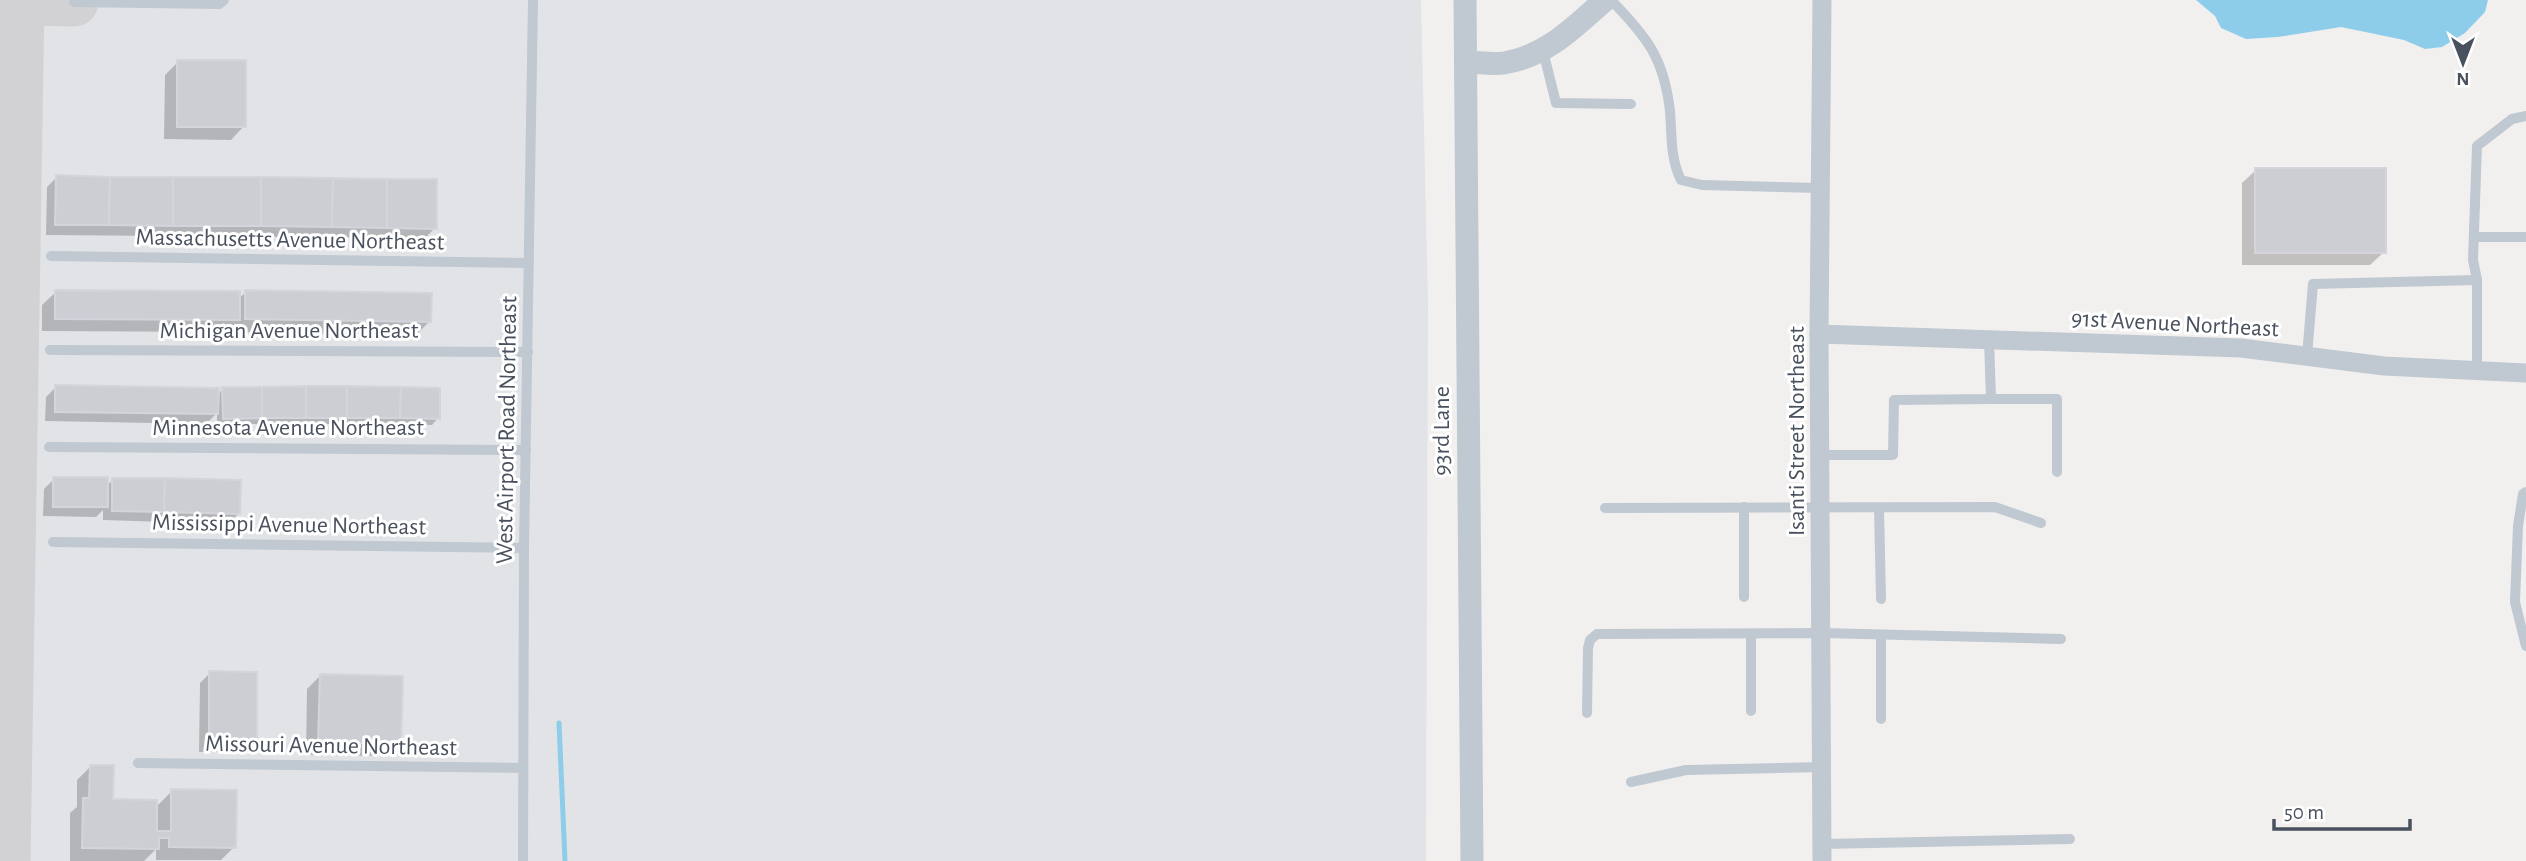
<svg xmlns="http://www.w3.org/2000/svg" width="2526" height="861" viewBox="0 0 2526 861" font-family="'Alegreya Sans',sans-serif">
	<style>
		.airport { fill: #e1e3e7 }
		.water { fill: #8dcdea }
		.shadow { fill: #0003 }
		.lines { fill: none; stroke-linecap: round; stroke-linejoin: round }
		.stream { stroke: #8dcdea; stroke-width: 5 }
		.taxiway { stroke: #d2d2d4; stroke-width: 49 }
		.building { fill: #ccced4; stroke: #d4d5db; stroke-width: 2 }
		.service { stroke: #c0c8d1; stroke-width: 10 }
		.minor { stroke: #c0c8d1; stroke-width: 19 }
		.tertiary { stroke: #c0c8d1; stroke-width: 23 }
		.labels { text-anchor: middle; stroke-width: 6; stroke-linejoin: round; paint-order: stroke }
		.street-label { font-size: 24px; fill: #48515d; stroke: #fff }
	</style>
	<rect width="100%" height="100%" fill="#f2f0ef"/>
	<polygon class="airport" points="0,0 1421,0 1428,303 1426,861 0,861"/>
	<polygon class="water" points="2196,0 2488,0 2485,12 2465,33 2442,47 2425,49 2404,40 2341,27 2278,37 2246,39 2221,28 2215,16"/>
	<g class="shadow">
		<polygon points="178,62 244,126 231,140 164,139 165,75"/>
		<polygon points="2256,170 2384,252 2370,265 2242,265 2242,183"/>
		<polygon points="57,177 435,228 425,238 46,235 47,187"/>
		<polygon points="56,292 238,299 246,292 430,321 416,335 232,332 232,325 225,332 42,331 42,305"/>
		<polygon points="56,387 217,395 223,389 438,418 432,425 392,424 389,428 338,428 338,424 217,424 217,413 206,424 45,421 46,397"/>
		<polygon points="54,479 106,486 113,480 238,514 228,524 103,520 103,510 96,517 43,516 44,489"/>
		<polygon points="210,673 255,742 245,752 199,752 200,683"/>
		<polygon points="320,676 399,743 386,756 306,755 307,689"/>
		<polygon points="90,767 112,801 156,807 172,791 234,847 221,860 156,860 156,849 144,861 70,861 70,813 77,807 77,780"/>
	</g>
	<g class="lines">
		<polyline class="stream" points="559,723 565,861"/>
		<g class="taxiway">
			<polyline points="20,1 74,2"/>
			<polyline points="6,861 20,0"/>
		</g>
	</g>
	<g class="building">
		<rect x="177" y="60" width="69" height="67"/>
		<rect x="2255" y="168" width="131" height="85"/>
		<polygon points="56,175 110,177 109,225 55,225"/>
		<polygon points="110,177 173,177 173,226 109,225"/>
		<rect x="173" y="177" width="88" height="49"/>
		<polygon points="261,177 333,178 332,227 261,226"/>
		<polygon points="333,178 387,179 387,228 332,227"/>
		<polygon points="387,179 437,179 437,229 387,228"/>
		<polygon points="55,290 240,291 240,320 55,319"/>
		<polygon points="245,290 432,293 431,322 245,319"/>
		<polygon points="55,385 219,388 218,414 55,412"/>
		<rect x="306" y="386" width="41" height="32"/>
		<polygon points="306,386 306,418 262,418 262,387"/>
		<polygon points="347,386 401,387 400,418 347,418"/>
		<polygon points="222,387 262,387 262,418 223,419"/>
		<polygon points="401,387 440,388 440,419 400,418"/>
		<rect x="53" y="477" width="55" height="30"/>
		<polygon points="112,478 165,478 164,512 112,511"/>
		<polygon points="165,478 241,480 240,514 164,512"/>
		<polygon points="209,671 257,672 257,743 209,743"/>
		<polygon points="320,674 403,676 401,744 318,742"/>
		<polygon points="90,765 114,765 113,799 157,800 157,831 171,831 171,789 237,790 236,848 169,847 169,838 159,838 159,849 82,848 83,798 89,798"/>
	</g>
	<g class="lines">
		<g class="service">
			<path d="M1611 0C1647 37 1664 58 1670 111 1672 135 1670 158 1681 180L1702 185 1820 188"/>
			<polyline points="74,2 219,4 224,0"/>
			<polyline points="1543,51 1556,103 1631,104"/>
			<polyline points="2474,237 2526,237"/>
			<polyline points="51,256 529,263"/>
			<polyline points="2477,280 2473,260 2477,146 2512,119 2526,116"/>
			<polyline points="50,350 528,352"/>
			<polyline points="2307,356 2313,284 2477,280 2477,370"/>
			<polyline points="1991,399 2057,399 2057,472"/>
			<polyline points="49,447 526,450"/>
			<polyline points="1820,455 1893,455 1894,400 1991,399 1989,339"/>
			<polyline points="2526,492 2523,494 2518,526 2515,602 2526,646"/>
			<polyline points="1744,507 1744,597"/>
			<polyline points="1605,508 1995,507 2041,523"/>
			<polyline points="1879,508 1881,599"/>
			<polyline points="53,542 524,548"/>
			<polyline points="1751,634 1751,711"/>
			<polyline points="1881,635 1881,719"/>
			<polyline points="1587,713 1588,648 1590,640 1597,634 1822,633 2061,639"/>
			<polyline points="138,763 523,768"/>
			<polyline points="1631,782 1686,770 1822,767"/>
			<polyline points="1822,844 2070,839"/>
			<polyline points="523,861 524,548 533,0"/>
		</g>
		<g class="minor">
			<polyline points="1822,0 1819,334 1822,861"/>
			<polyline points="1819,334 2241,348 2384,366 2526,373"/>
		</g>
		<g class="tertiary">
			<polyline points="1465,0 1472,861"/>
			<path d="M1466 62C1478 62 1492 65 1504 63 1547 56 1574 27 1605 0"/>
		</g>
	</g>
	<g class="labels">
		<g class="street-label">
			<text transform="translate(290 239) rotate(1)" y="8">Massachusetts Avenue Northeast</text>
			<text transform="translate(2175 323) rotate(3)" y="8">91st Avenue Northeast</text>
			<text x="289" y="338">Michigan Avenue Northeast</text>
			<text x="288" y="435">Minnesota Avenue Northeast</text>
			<text transform="translate(506 430) rotate(-89)" y="8">West Airport Road Northeast</text>
			<text transform="translate(1441 431) rotate(-90)" y="8">93rd Lane</text>
			<text transform="translate(1796 431) rotate(-90)" y="8">Isanti Street Northeast</text>
			<text transform="translate(289 524) rotate(1)" y="8">Mississippi Avenue Northeast</text>
			<text transform="translate(331 745) rotate(1)" y="8">Missouri Avenue Northeast</text>
		</g>
	</g>
	<g transform="translate(2463 63) rotate(180)" stroke="#ffffff" stroke-width="5" paint-order="stroke">
	<path d="M0-5L12 26L0 18L-12 26Z" fill="#48515d"/>
	<text y="-10" font-size="19" font-weight="bold" text-anchor="middle" fill="#48515d">N</text>
	</g>
	<path d="M2274 819v10h136v-10" fill="none" stroke="#48515d" stroke-width="3.5"/>
	<text x="2284" y="819" font-size="21" fill="#48515d" stroke="#ffffff" stroke-width="5" paint-order="stroke">50 m</text>
</svg>
